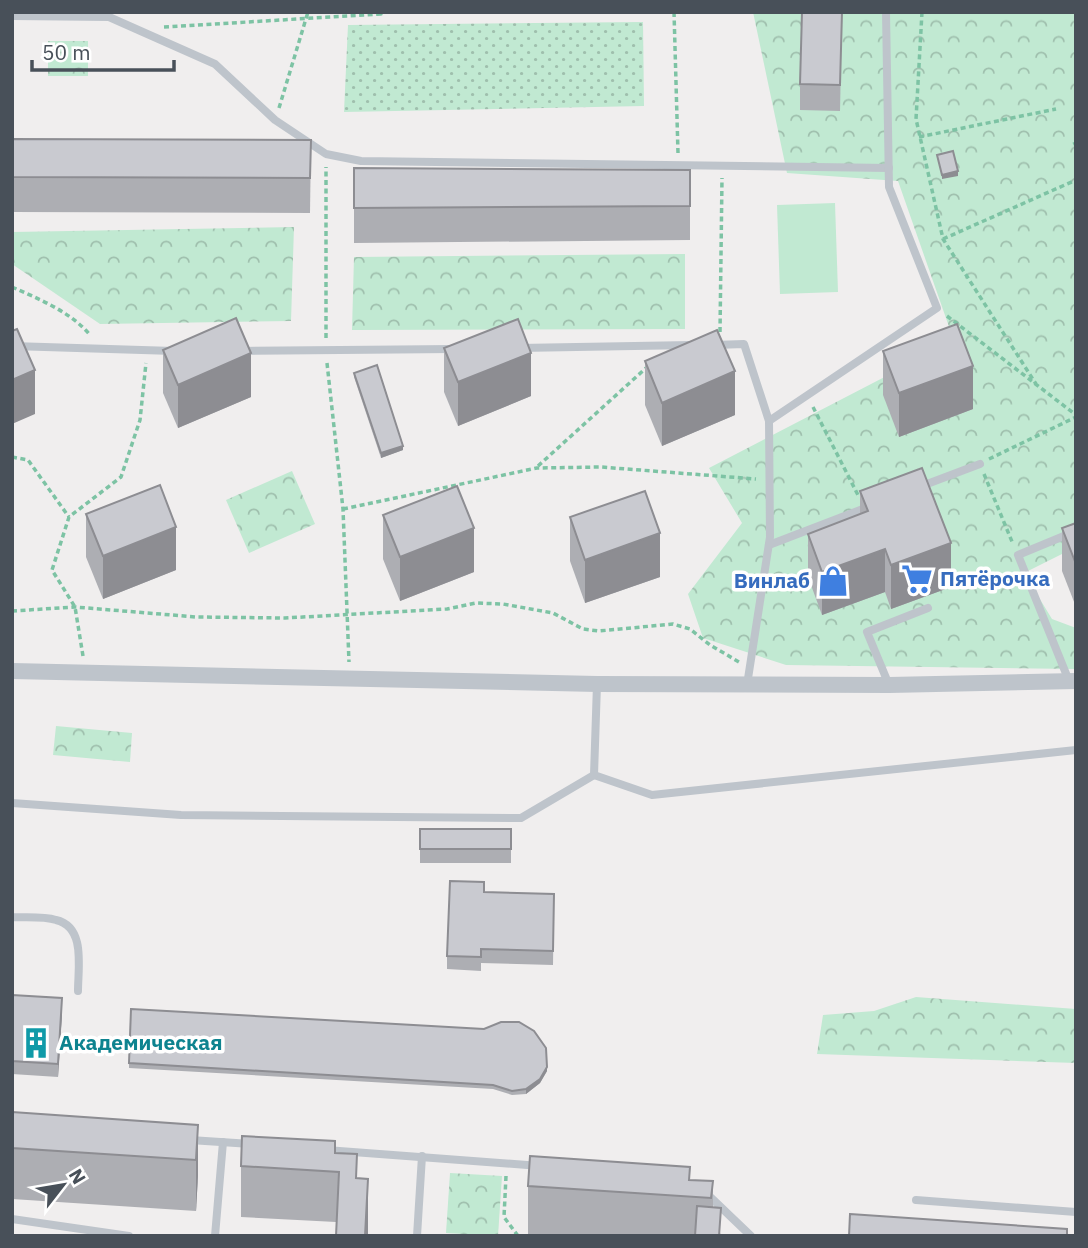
<svg xmlns="http://www.w3.org/2000/svg" width="1088" height="1248" viewBox="0 0 1088 1248" font-family="'IBM Plex Sans',sans-serif">
	<style>
		.grass { fill: url(#grass-dots) }
		.forest { fill: url(#forest-crowns) }
		.pitch { fill: #c1e9d2 }
		.lines { fill: none; stroke-linecap: round; stroke-linejoin: round }
		.path { stroke: #7dc3a4; stroke-width: 3.5; stroke-dasharray: 5 3.5; stroke-linecap: butt }
		.service { stroke: #bec4cb; stroke-width: 8 }
		.minor { stroke: #bec4cb; stroke-width: 16 }
		.wall { fill: #adaeb3 }
		.shaded-wall { fill: #8d8d92 }
		.building { fill: #c9cad0; stroke: #8d8d92; stroke-width: 2 }
		.labels { text-anchor: middle; stroke-width: 7; stroke-linejoin: round; paint-order: stroke }
		.shop-label { font-size: 21px; font-weight: bold; fill: #366cbe; stroke: #fff; text-anchor: start }
		.culture-label { font-size: 21px; font-weight: bold; fill: #0d838f; stroke: #fff; text-anchor: start }
	</style>
	<defs>
		<pattern id="grass-dots" width="8" height="8" patternUnits="userSpaceOnUse" patternTransform="scale(1.75)"><rect width="8" height="8" fill="#c1e9d2"/><path d="M2 2h.1M6 6h.1" fill="none" stroke="#9fbfad" stroke-width="1.8" stroke-linecap="round"/></pattern>
		<pattern id="forest-crowns" width="20" height="18" patternUnits="userSpaceOnUse" patternTransform="scale(1.75)"><rect width="20" height="18" fill="#c1e9d2"/><path d="M2 6a3 3 0 1 1 6 0M12 15a3 3 0 1 1 6 0" fill="none" stroke="#9fbfad"/></pattern>
	</defs>
	<rect width="100%" height="100%" fill="#f0eeee"/>
	<polygon class="grass" points="643,22 644,106 344,112 348,25"/>
	<g class="forest">
		<polygon points="753,12 1076,12 1076,547 1024,573 1052,619 1076,628 1076,669 786,665 703,638 688,594 742,523 709,468 954,341 898,181 787,173"/>
		<rect x="48" y="41" width="40" height="35"/>
		<polygon points="294,227 291,321 100,324 12,264 12,232"/>
		<polygon points="685,254 685,329 352,330 354,257"/>
		<polygon points="292,471 315,524 249,553 226,500"/>
		<polygon points="56,726 132,733 130,762 53,755"/>
		<polygon points="916,997 1076,1009 1076,1063 817,1054 823,1015 874,1011"/>
		<polygon points="450,1173 502,1176 498,1236 446,1233"/>
	</g>
	<polygon class="pitch" points="835,203 838,292 780,294 777,205"/>
	<g class="lines">
		<g class="path">
			<polyline points="674,12 678,153"/>
			<polyline points="922,12 916,119 943,239 1036,384"/>
			<polyline points="164,27 381,14 381,12"/>
			<polyline points="279,108 308,12"/>
			<polyline points="919,137 1056,109"/>
			<polyline points="1074,142 1076,146"/>
			<polyline points="943,239 1076,180"/>
			<path d="M12 287C39 299 71 312 90 335"/>
			<polyline points="947,316 1076,415"/>
			<polyline points="720,332 722,178"/>
			<polyline points="326,338 326,167"/>
			<polyline points="327,363 343,509 349,662"/>
			<polyline points="813,407 859,497"/>
			<polyline points="12,457 28,460 69,517"/>
			<polyline points="989,459 1076,417"/>
			<polyline points="538,466 646,368"/>
			<polyline points="984,474 1013,544"/>
			<polyline points="343,509 537,468 601,467 756,479"/>
			<polyline points="12,611 75,607 196,617 285,618 447,609 476,603 503,604 553,613 583,629 599,631 673,624 690,629 710,645 739,662"/>
			<polyline points="83,656 75,607 52,570 69,517 121,477 140,420 146,363"/>
			<polyline points="506,1176 504,1217 518,1236"/>
		</g>
		<g class="service">
			<polyline points="12,16 109,17 215,64 275,120 326,154 361,161 889,168"/>
			<polyline points="715,345 744,344 769,421"/>
			<polyline points="12,346 174,351"/>
			<polyline points="519,348 692,345"/>
			<polyline points="239,351 454,349"/>
			<polyline points="919,487 980,464"/>
			<polyline points="769,545 868,507"/>
			<polyline points="1069,681 1018,555 1076,531"/>
			<polyline points="747,685 770,537 769,421 937,308 889,187 886,12"/>
			<polyline points="889,685 867,632 928,608"/>
			<polyline points="594,775 652,795 1076,750"/>
			<polyline points="12,803 181,815 521,818 594,775 597,684"/>
			<path d="M12 917C26 918 43 916 56 920 86 927 78 967 78 991"/>
			<polyline points="190,1140 251,1144"/>
			<polyline points="326,1150 540,1166"/>
			<polyline points="705,1192 751,1236"/>
			<polyline points="916,1200 1076,1212"/>
			<polyline points="12,1219 129,1236"/>
			<polyline points="215,1236 223,1142"/>
			<polyline points="417,1236 422,1156"/>
		</g>
		<polyline class="minor" points="12,671 597,684 889,685 1076,681"/>
	</g>
	<g class="wall">
		<polygon points="842,12 840,111 800,110 800,84"/>
		<polygon points="12,139 311,140 310,213 12,212"/>
		<polygon points="354,168 690,170 690,240 354,243"/>
		<polygon points="444,348 531,396 458,426 444,392"/>
		<polygon points="163,350 251,397 178,428 163,393"/>
		<polygon points="883,351 973,409 899,437 883,395"/>
		<polygon points="645,361 735,415 662,446 645,405"/>
		<polygon points="354,373 403,450 381,458 354,377"/>
		<polygon points="860,491 951,587 891,609 885,592 822,615 808,577 808,534 860,514"/>
		<polygon points="86,514 176,570 103,599 86,557"/>
		<polygon points="383,515 474,572 400,601 383,559"/>
		<polygon points="570,517 660,577 585,603 570,561"/>
		<polygon points="1076,523 1076,607 1062,571 1062,528"/>
		<rect x="420" y="829" width="91" height="34"/>
		<polygon points="484,892 554,894 553,965 481,963 481,971 447,969 447,956"/>
		<polygon points="12,995 62,1012 58,1077 12,1074"/>
		<polygon points="129,1063 547,1071 540,1083 526,1094 512,1095 493,1089 129,1068"/>
		<polygon points="12,1112 198,1125 198,1176 196,1211 12,1199"/>
		<polygon points="335,1153 357,1154 336,1222 241,1217 241,1166"/>
		<polygon points="690,1180 713,1181 713,1208 721,1236 528,1236 528,1186"/>
	</g>
	<g class="shaded-wall">
		<polygon points="958,171 958,176 942,179 942,175"/>
		<polygon points="251,353 251,397 178,428 178,385"/>
		<polygon points="531,353 531,396 458,426 458,382"/>
		<polygon points="973,366 973,409 899,437 899,393"/>
		<polygon points="35,370 35,414 12,424 12,380"/>
		<polygon points="735,371 735,415 662,446 662,403"/>
		<polygon points="403,446 403,450 381,458 381,453"/>
		<polygon points="176,527 176,570 103,599 103,556"/>
		<polygon points="474,528 474,572 400,601 400,557"/>
		<polygon points="660,533 660,577 585,603 585,560"/>
		<polygon points="951,543 951,587 891,609 891,565"/>
		<polygon points="885,549 885,592 822,615 822,572"/>
		<polygon points="62,998 62,1012 58,1077 58,1064"/>
		<polygon points="547,1067 547,1071 540,1083 526,1094 526,1089"/>
		<polygon points="198,1125 198,1176 196,1211 196,1160"/>
		<polygon points="368,1179 368,1236 365,1236"/>
	</g>
	<g class="building">
		<polygon points="802,12 842,12 840,85 800,84"/>
		<polygon points="12,139 311,140 310,178 12,177"/>
		<polygon points="953,151 958,171 942,175 937,155"/>
		<polygon points="354,168 690,170 690,206 354,208"/>
		<polygon points="236,318 251,353 178,385 163,350"/>
		<polygon points="518,319 531,353 458,382 444,348"/>
		<polygon points="957,324 973,366 899,393 883,351"/>
		<polygon points="17,329 35,370 12,380 12,331"/>
		<polygon points="717,330 735,371 662,403 645,361"/>
		<polygon points="377,365 403,446 381,453 354,373"/>
		<polygon points="922,468 951,543 891,565 885,549 822,572 808,534 868,511 860,491"/>
		<polygon points="160,485 176,527 103,556 86,514"/>
		<polygon points="457,486 474,528 400,557 383,515"/>
		<polygon points="645,491 660,533 585,560 570,517"/>
		<polygon points="1076,523 1076,564 1062,528"/>
		<rect x="420" y="829" width="91" height="20"/>
		<polygon points="450,881 484,882 484,892 554,894 553,951 481,949 481,957 447,956"/>
		<polygon points="12,995 62,998 58,1064 12,1061"/>
		<polygon points="131,1009 484,1029 501,1022 519,1022 534,1031 546,1048 547,1067 540,1079 526,1089 512,1091 493,1085 129,1063"/>
		<polygon points="12,1112 198,1125 196,1160 12,1148"/>
		<polygon points="242,1136 335,1141 335,1153 357,1154 356,1178 368,1179 365,1236 336,1236 339,1172 241,1166"/>
		<polygon points="530,1156 690,1167 689,1180 713,1181 711,1198 528,1186"/>
		<polygon points="697,1206 721,1208 719,1236 695,1236"/>
		<polygon points="850,1214 1067,1229 1067,1236 849,1236"/>
	</g>
	<defs>
		<symbol id="supermarket-bare" viewBox="-9 -9 18 18"><path d="M-6-5.5h2.5l.6 2H6L4.5 2H-2.5L-4.4-4H-6ZM-1.5 3.2a1.3 1.3 0 1 0 .1 0ZM3 3.2a1.3 1.3 0 1 0 .1 0Z" fill="#3f7fe0" stroke="#fff" stroke-width="2.5" paint-order="stroke"/></symbol>
		<symbol id="shop-bare" viewBox="-9 -9 18 18"><path d="M-5-2.5h2.3a2.7 3.5 0 0 1 5.4 0H5L5.5 6h-11ZM-1.5-2.5h3a1.5 2.3 0 0 0-3 0Z" fill="#3f7fe0" stroke="#fff" stroke-width="2.5" paint-order="stroke"/></symbol>
		<symbol id="building-bare" viewBox="-9 -9 18 18"><path d="M-4-6H4V6H1V3H-1V6H-4ZM-2.5-4.3h1.7v1.8h-1.7ZM.8-4.3h1.7v1.8H.8ZM-2.5-1h1.7V.8h-1.7ZM.8-1h1.7V.8H.8Z" fill="#0f9aa8" stroke="#fff" stroke-width="2.5" paint-order="stroke"/></symbol>
	</defs>
	<g fill-rule="evenodd">
		<use href="#supermarket-bare" x="895" y="557" width="44" height="44"/>
		<use href="#shop-bare" x="811" y="559" width="44" height="44"/>
		<use href="#building-bare" x="14" y="1021" width="44" height="44"/>
	</g>
	<g class="labels">
		<g class="shop-label">
			<text x="940" y="586">Пятёрочка</text>
			<text x="810" y="588" text-anchor="end">Винлаб</text>
		</g>
		<g class="culture-label">
			<text x="59" y="1050">Академическая</text>
		</g>
	</g>
	<rect width="1088" height="1248" fill="none" stroke="#485059" stroke-width="28"/>
	<g transform="translate(63 1185) rotate(59)" stroke="#ffffff" stroke-width="5" paint-order="stroke">
	<path d="M0-5L12 26L0 18L-12 26Z" fill="#485059"/>
	<text y="-10" font-size="19" font-weight="bold" text-anchor="middle" fill="#485059">N</text>
	</g>
	<path d="M32 60v10h142v-10" fill="none" stroke="#485059" stroke-width="3.5"/>
	<text x="42" y="60" font-size="21" fill="#485059" stroke="#ffffff" stroke-width="5" paint-order="stroke">50 m</text>
</svg>
